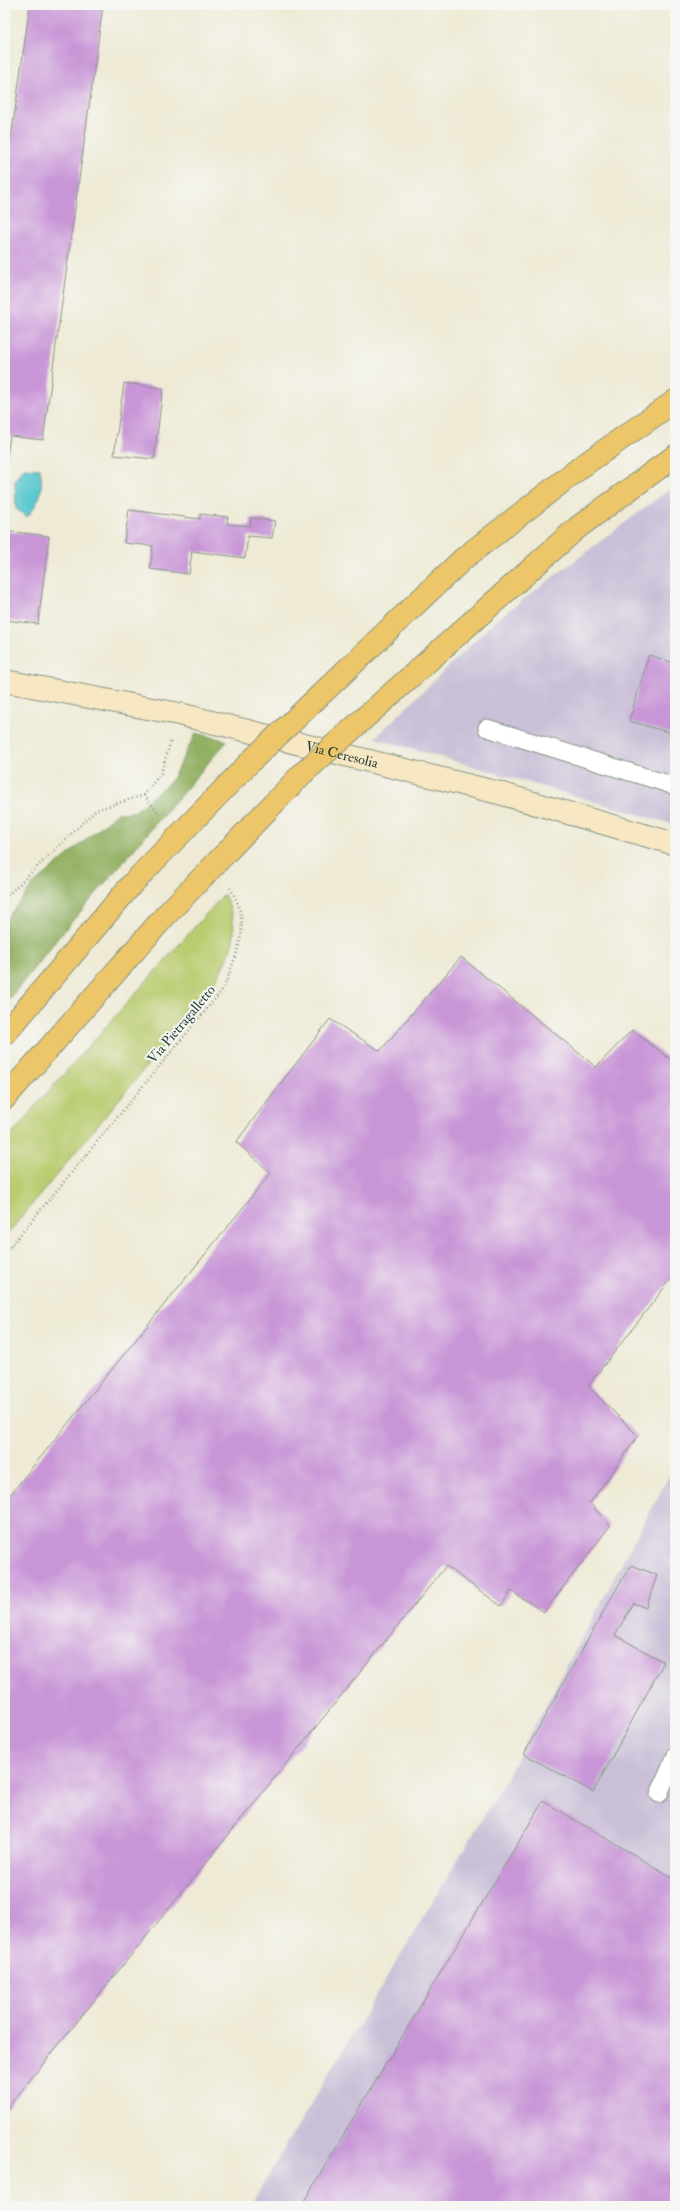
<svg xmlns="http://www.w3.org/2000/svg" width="680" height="2211" viewBox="0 0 680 2211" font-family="'IM FELL Double Pica',serif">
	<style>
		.industrial { fill: #c9bfd7 }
		.green { fill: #b9cc6f; stroke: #6c8452 }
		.forest { fill: #92b062; stroke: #58764b }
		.water { fill: #5bc8cf; stroke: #3d8282 }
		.building { fill: #c895d7 }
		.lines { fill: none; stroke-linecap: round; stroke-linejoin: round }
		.service-casing { stroke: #869484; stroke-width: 19 }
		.secondary-casing { stroke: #869484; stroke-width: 24 }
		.trunk-casing { stroke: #869484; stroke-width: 24 }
		.path { stroke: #869484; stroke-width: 2.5; stroke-dasharray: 1 3; stroke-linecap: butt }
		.service { stroke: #fff; stroke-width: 17 }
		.secondary { stroke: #f7e8c3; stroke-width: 22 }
		.trunk { stroke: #ecc669; stroke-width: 22 }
		.trunk-bridge-casing { stroke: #869484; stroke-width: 24; stroke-linecap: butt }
		.trunk-bridge { stroke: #ecc669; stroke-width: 22 }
		.labels { text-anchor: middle; stroke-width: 4; stroke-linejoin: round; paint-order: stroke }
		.street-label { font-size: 14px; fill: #1f3d34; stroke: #f6f6f2 }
	</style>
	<rect width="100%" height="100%" fill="#f6f6f2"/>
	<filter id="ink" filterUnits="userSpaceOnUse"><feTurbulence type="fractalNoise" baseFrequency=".025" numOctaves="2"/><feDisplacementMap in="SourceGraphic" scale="8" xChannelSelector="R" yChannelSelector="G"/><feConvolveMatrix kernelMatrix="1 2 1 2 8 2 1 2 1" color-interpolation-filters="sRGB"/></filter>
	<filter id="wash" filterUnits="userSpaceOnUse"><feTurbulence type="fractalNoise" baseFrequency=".012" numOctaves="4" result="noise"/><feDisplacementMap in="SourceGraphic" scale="16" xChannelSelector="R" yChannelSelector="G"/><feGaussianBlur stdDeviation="0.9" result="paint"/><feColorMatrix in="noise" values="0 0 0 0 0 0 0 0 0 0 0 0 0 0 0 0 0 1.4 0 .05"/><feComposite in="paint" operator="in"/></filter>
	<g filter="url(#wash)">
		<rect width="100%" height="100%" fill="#eeead5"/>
		<g class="industrial">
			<polygon points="675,485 675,825 375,738 495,621"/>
			<polygon points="675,1465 675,2206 250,2206 506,1779"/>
		</g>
		<path class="green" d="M224 894C243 936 232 947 213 986L5 1237V1144L32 1110Z"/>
		<polygon class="forest" points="196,733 227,741 56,940 5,1005 5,921 33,885 117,813 134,812 171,781"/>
		<path class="water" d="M24 468 40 469C44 490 40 501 27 517L16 509 15 480Z"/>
		<g id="blocks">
			<g class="building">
				<polygon points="30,5 103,5 43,440 10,436 6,463 5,181"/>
				<polygon points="124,383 163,388 154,459 114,455"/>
				<polygon points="129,510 200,519 200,514 228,517 227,524 250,526 251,518 275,521 272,538 248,536 245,558 192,551 189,574 150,569 153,546 124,543"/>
				<polygon points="5,531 49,536 38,624 5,620"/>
				<polygon points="649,655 675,663 675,734 629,721"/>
				<polygon points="461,957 596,1067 632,1030 675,1063 675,1274 588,1386 638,1436 590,1503 610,1526 544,1612 511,1591 501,1606 446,1566 5,2111 5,1501 271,1173 236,1142 330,1019 380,1051"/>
				<polygon points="631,1565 657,1575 646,1608 634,1603 615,1635 664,1662 593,1792 524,1754 611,1598"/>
				<polygon points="543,1801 675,1879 675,2206 301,2206"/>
			</g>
		</g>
	</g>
	<g filter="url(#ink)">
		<use href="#blocks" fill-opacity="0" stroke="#869484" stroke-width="1"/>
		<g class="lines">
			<defs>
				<g id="service">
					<polyline points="487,728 675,786"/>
					<polyline points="659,1794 675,1757"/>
				</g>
				<g id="secondary">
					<path id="s1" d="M5 681 179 714 499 793 675 844"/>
				</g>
				<g id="trunk">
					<polyline points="463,559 581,467 675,401"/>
					<polyline points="474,620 577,528 675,456"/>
					<polyline points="5,1034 132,884"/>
					<polyline points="5,1098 165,916"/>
				</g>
			</defs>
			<use href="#service" class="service-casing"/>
			<use href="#secondary" class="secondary-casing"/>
			<use href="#trunk" class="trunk-casing"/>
			<g class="path">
				<polyline points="144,795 160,815"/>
				<polyline points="5,898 96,810 144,795 161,773 171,740"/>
				<path d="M5 1253 224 988C237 950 253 926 230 888"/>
			</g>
			<use href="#service" class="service"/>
			<use href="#secondary" class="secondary"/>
			<use href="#trunk" class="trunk"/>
			<defs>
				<g id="trunk-bridge">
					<polyline points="132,884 252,760 463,559"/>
					<polyline points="165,916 302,774 474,620"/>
				</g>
			</defs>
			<use href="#trunk-bridge" class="trunk-bridge-casing"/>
			<use href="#trunk-bridge" class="trunk-bridge"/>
		</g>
	</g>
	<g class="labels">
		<g class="street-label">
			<text dy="5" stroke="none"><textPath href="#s1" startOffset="345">Via Ceresolia</textPath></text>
			<text transform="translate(181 1024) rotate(-50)" y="5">Via Pietragalletto</text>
		</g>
	</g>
	<rect width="680" height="2211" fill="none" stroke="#f6f6f2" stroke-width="20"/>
</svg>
